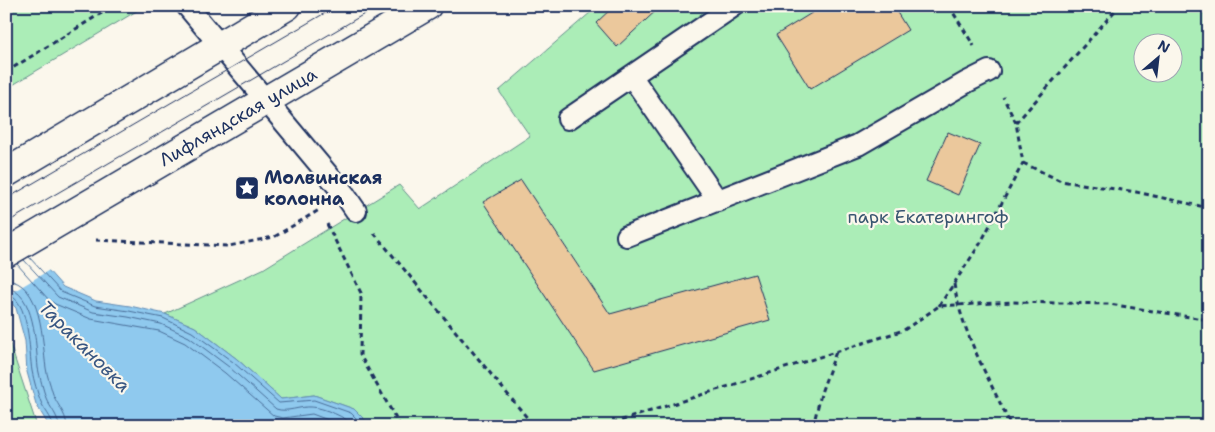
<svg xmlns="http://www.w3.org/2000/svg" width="1215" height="432" viewBox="0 0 1215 432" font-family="'Shantell Sans',sans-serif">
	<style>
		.green { fill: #abedb7; stroke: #638e8a; fill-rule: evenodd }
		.water { fill: #8fc9ee; stroke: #618bb4 }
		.pier { fill: #fbf7ec }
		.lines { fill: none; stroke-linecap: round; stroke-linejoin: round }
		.shore { stroke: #496d98; stroke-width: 1 }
		.building { fill: #ebc89c; stroke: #1b2f5e }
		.lane-casing { stroke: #1b2f5e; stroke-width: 24 }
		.secondary-casing { stroke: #1b2f5e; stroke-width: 31 }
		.path { stroke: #1b2f5e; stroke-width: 3; stroke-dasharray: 5 4; stroke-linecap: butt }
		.lane { stroke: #fbf7ec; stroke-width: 20 }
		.secondary { stroke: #fbf7ec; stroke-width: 28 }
		.tram { stroke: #1b2f5e; stroke-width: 1 }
		.labels { text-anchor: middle; stroke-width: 4.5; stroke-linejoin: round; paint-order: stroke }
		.street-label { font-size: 18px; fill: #1b2f5e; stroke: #fbf7ec }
		.poi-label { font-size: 18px; font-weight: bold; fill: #1b2f5e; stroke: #fbf7ec; text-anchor: start }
		.park-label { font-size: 18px; fill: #385570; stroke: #fbf7ec }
		.water-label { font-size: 19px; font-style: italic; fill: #385682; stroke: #fbf7ec }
	</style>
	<rect width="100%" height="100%" fill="#fbf7ec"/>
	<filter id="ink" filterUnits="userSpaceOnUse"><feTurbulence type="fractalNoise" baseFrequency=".02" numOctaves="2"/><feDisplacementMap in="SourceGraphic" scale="10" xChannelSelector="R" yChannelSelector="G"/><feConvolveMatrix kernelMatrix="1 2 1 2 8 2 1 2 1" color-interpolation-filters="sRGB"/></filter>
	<g filter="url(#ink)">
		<g class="green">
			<polygon points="6,6 145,6 6,89"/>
			<path d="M598 6H1209V426H371L354 409 314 395 281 399 237 359 195 327 165 314 263 269 399 185 420 209 530 136 499 91ZM1142 42H1172V72H1142Z"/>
			<polygon points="6,332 37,426 6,426"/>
		</g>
		<polygon class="water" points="6,223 63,287 96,301 130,306 165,314 195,327 237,359 281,399 314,395 354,409 371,426 49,426 36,404 27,372 25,341 16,308 6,297"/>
		<polygon class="pier" points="6,221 51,269 6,296"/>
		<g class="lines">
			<g class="shore">
				<polyline points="29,257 61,292 95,306 129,311 163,318 192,332 233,362 279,403 314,400 351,413 364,426"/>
				<path d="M24 260 58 297 93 312 128 317 161 324 189 337 229 367 276 409C287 413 300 406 311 407 323 407 347 418 355 426"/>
				<polyline points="17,264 49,300 55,304 91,319 159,331 185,343 225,373 274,416 283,418 312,414 344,426"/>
				<path d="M6 280C43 282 42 342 46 368 47 376 50 383 52 391 55 403 66 412 67 426"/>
				<path d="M6 288C35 290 36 347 38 368 40 378 43 389 46 398 50 408 58 415 59 426"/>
				<path d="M6 294C30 297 29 353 32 371 34 381 37 392 41 402 44 410 52 417 53 426"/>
			</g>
		</g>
		<g class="building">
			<polygon points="614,6 661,6 617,47 596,23"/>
			<polygon points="823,6 893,6 908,30 810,89 776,35"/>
			<polygon points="948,132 980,145 958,195 926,181"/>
			<polygon points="521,180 610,314 755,274 770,320 594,370 483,202"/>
		</g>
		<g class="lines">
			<defs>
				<g id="lane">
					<polyline points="187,6 345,195 356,211"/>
					<polyline points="632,77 718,201"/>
					<polyline points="568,119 734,6"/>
					<polyline points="627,236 858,145 967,82 989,71"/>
				</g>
				<g id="secondary">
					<polyline points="6,173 287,6"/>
					<polyline points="6,253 427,6"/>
				</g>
			</defs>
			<use href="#lane" class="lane-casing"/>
			<use href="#secondary" class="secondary-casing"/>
			<g class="path">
				<polyline points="949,6 974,46"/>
				<polyline points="6,72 113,6"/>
				<polyline points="1016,123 1119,6"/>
				<polyline points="1023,163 1061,181 1136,192 1209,208"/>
				<polyline points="327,224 361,293 360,355 400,426"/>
				<polyline points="374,233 534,426"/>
				<polyline points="96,240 229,246 274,237 319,210"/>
				<path d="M954 284C962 334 990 380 1011 426"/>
				<polyline points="939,306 980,244 1023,163 1016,123 1003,97"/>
				<polyline points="604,426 904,330 939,306 1012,302 1109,304 1209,320"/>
				<polyline points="813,426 822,390 836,352"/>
			</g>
			<use href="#lane" class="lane"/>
			<use href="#secondary" class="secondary"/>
			<g class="tram">
				<polyline points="6,199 337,6"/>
				<polyline points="6,223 378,6"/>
			</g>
		</g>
	</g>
	<defs>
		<symbol id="sight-square" viewBox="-11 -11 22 22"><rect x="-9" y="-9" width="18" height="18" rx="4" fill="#1b2f5e" stroke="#fbf7ec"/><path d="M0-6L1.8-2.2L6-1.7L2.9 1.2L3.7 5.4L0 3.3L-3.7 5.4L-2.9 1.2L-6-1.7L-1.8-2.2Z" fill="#fff"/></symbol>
	</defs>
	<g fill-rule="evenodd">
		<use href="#sight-square" x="233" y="174" width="28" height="28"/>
	</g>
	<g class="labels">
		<g class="street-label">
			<text transform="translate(238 117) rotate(-30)" y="6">Лифляндская улица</text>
		</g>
		<g class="poi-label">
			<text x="264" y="184">Молвинская<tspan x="264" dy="21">колонна</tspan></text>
		</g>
		<g class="park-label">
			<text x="928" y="223">парк Екатерингоф</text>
		</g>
		<g class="water-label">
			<text transform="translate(85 346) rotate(45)" y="7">Таракановка</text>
		</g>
	</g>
	<rect width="1215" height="432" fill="none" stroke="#fbf7ec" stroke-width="25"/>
	<rect x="12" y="12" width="1190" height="407" fill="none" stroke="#1b2f5e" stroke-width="2" filter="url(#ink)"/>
	<g transform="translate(1158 58) rotate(28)"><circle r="24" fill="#fbf7ec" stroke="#a1a7b3"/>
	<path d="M0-4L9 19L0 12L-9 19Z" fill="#1b2f5e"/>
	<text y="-8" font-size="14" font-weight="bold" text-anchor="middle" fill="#1b2f5e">N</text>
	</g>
</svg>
